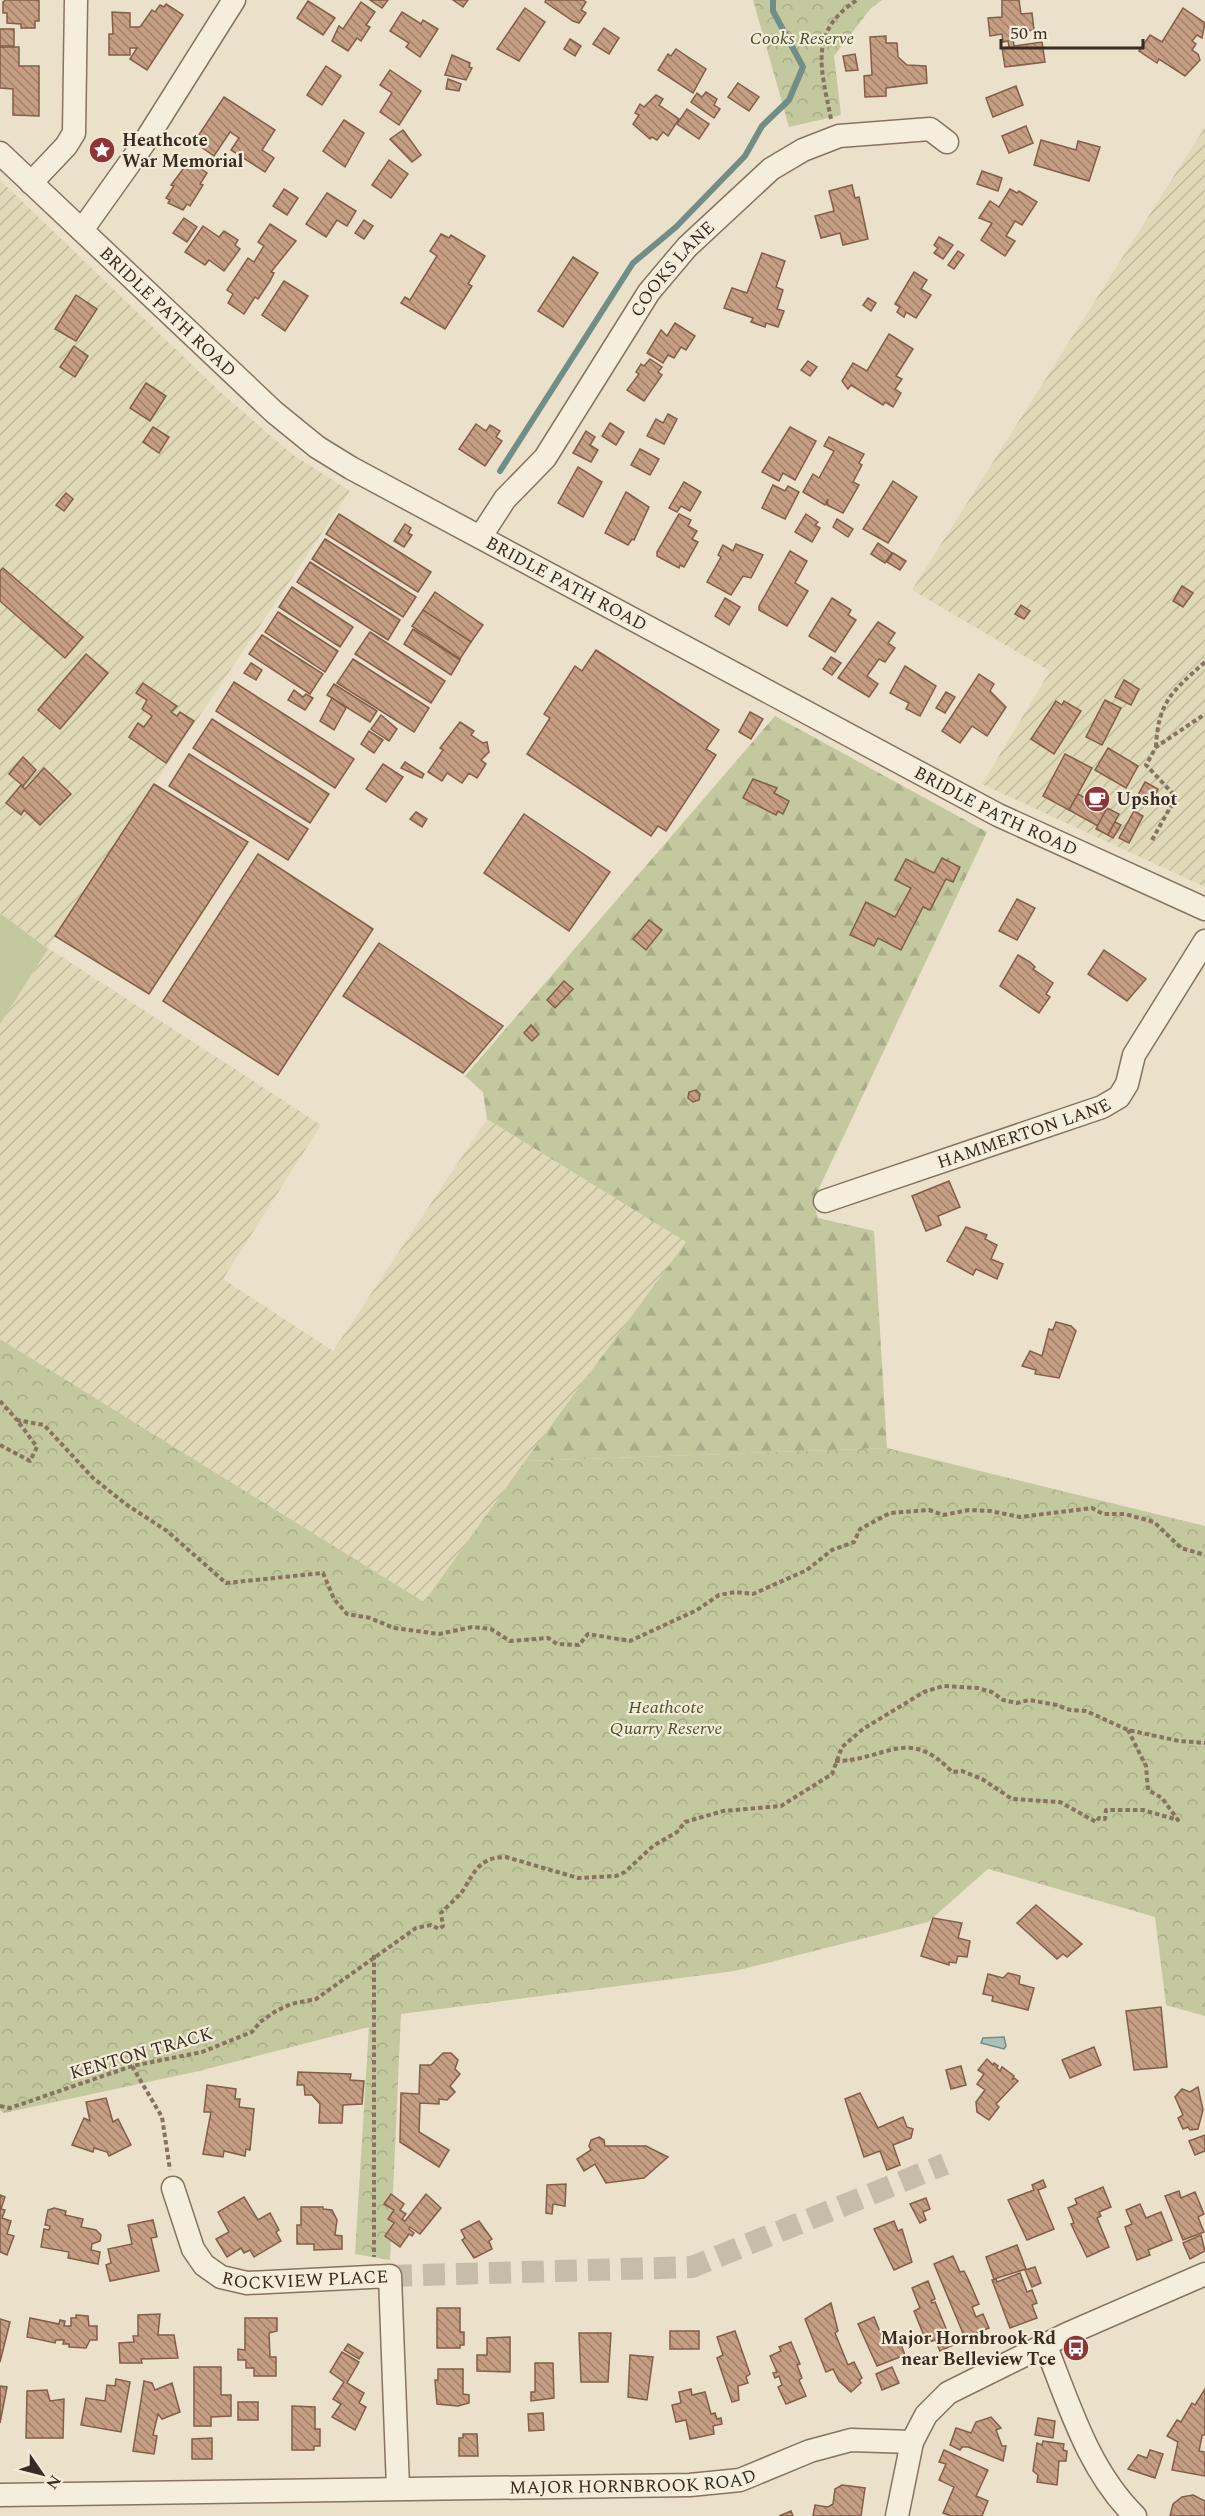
<svg xmlns="http://www.w3.org/2000/svg" width="1205" height="2516" viewBox="0 0 1205 2516" font-family="Spectral,serif">
	<style>
		.farmland { fill: url(#farmland-furrows) }
		.grass { fill: #c4c89e }
		.forest { fill: url(#forest-firs) }
		.park { fill: url(#park-crowns) }
		.water { fill: #aac0b9; stroke: #718e86; stroke-width: 1.5 }
		.lines { fill: none; stroke-linecap: round; stroke-linejoin: round }
		.stream { stroke: #718e86; stroke-width: 6 }
		.building { fill: url(#building-back-hatch); stroke: #835e48; stroke-width: 1.5 }
		.minor-tunnel { stroke: #c7bca8; stroke-width: 22; stroke-dasharray: 22 11; stroke-linecap: butt }
		.minor-casing { stroke: #867360; stroke-width: 25 }
		.path { stroke: #867360; stroke-width: 4; stroke-dasharray: 4.5 3; stroke-linecap: butt }
		.minor { stroke: #f6eedc; stroke-width: 22 }
		.labels { text-anchor: middle; stroke-width: 4.5; stroke-linejoin: round; paint-order: stroke }
		.park-label { font-size: 18px; font-style: italic; fill: #49522a; stroke: #f3ebd8 }
		.poi-label { font-size: 18px; font-weight: bold; fill: #382c22; stroke: #f3ebd8; text-anchor: start }
		.street-label { font-size: 18px; fill: #382c22; stroke: #f3ebd8 }
	</style>
	<defs>
		<pattern id="farmland-furrows" width="10" height="10" patternUnits="userSpaceOnUse" patternTransform="scale(1.5)"><rect width="10" height="10" fill="#e0d9b8"/><path d="M-1 1l2-2M0 10L10 0M9 11l2-2" fill="none" stroke="#c1ba9e"/></pattern>
		<pattern id="forest-firs" width="22" height="20" patternUnits="userSpaceOnUse" patternTransform="scale(1.5)"><rect width="22" height="20" fill="#c4c89e"/><path d="M5 1l3.5 6h-7zM16 11l3.5 6h-7z" fill="#a9ac88"/></pattern>
		<pattern id="park-crowns" width="20" height="18" patternUnits="userSpaceOnUse" patternTransform="scale(1.5)"><rect width="20" height="18" fill="#c4c89e"/><path d="M2 6a3 3 0 1 1 6 0M12 15a3 3 0 1 1 6 0" fill="none" stroke="#a9ac88"/></pattern>
		<pattern id="building-back-hatch" width="6" height="6" patternUnits="userSpaceOnUse" patternTransform="scale(1.5)"><rect width="6" height="6" fill="#c59e83"/><path d="M-1 5l2 2M0 0l6 6M5-1l2 2" fill="none" stroke="#a1816b"/></pattern>
	</defs>
	<rect width="100%" height="100%" fill="#ebe0ca"/>
	<g class="farmland">
		<polygon points="1205,127 1205,887 982,784 1050,671 912,590"/>
		<polygon points="0,180 218,390 293,455 350,491 154,784 48,948 321,1125 223,1279 333,1351 487,1119 686,1242 424,1602 0,1339 0,1024 48,949 0,913"/>
	</g>
	<polygon class="grass" points="0,913 48,949 0,1024"/>
	<polygon class="forest" points="775,716 987,832 813,1201 818,1218 874,1231 887,1448 525,1461 686,1242 487,1119 483,1092 465,1076"/>
	<g class="park">
		<polygon points="753,0 882,0 871,8 834,56 841,115 789,127"/>
		<polygon points="0,1339 424,1602 525,1461 887,1448 1205,1526 1205,2016 1166,2005 1155,1917 988,1869 928,1922 735,1971 401,2014 390,2260 355,2254 369,2027 199,2071 4,2113 0,2110"/>
	</g>
	<polygon class="water" points="1004,2037 1006,2046 1004,2049 981,2043 983,2038"/>
	<g class="lines">
		<polyline class="stream" points="500,471 633,263 676,227 745,156 762,126 789,100 803,67 773,11 773,0"/>
	</g>
	<g class="building">
		<polygon points="6,0 39,0 39,21 35,21 35,28 21,28 21,24 7,23 7,13 3,13 3,2"/>
		<polygon points="370,0 388,0 382,8"/>
		<polygon points="453,0 468,0 463,7"/>
		<polygon points="546,0 583,0 586,2 581,10 586,13 579,23 573,21 545,2"/>
		<polygon points="1002,0 1019,0 1021,14 1032,13 1034,30 1019,32 1020,37 1013,38 1014,46 1042,42 1045,62 1005,67 1002,48 1009,47 1008,41 1003,42 1002,34 990,36 988,18 1002,17"/>
		<polygon points="308,1 335,18 323,35 297,18"/>
		<polygon points="361,2 375,12 366,25 370,27 361,41 357,38 348,51 332,41 339,26 343,29"/>
		<polygon points="166,4 183,15 147,70 130,59 137,48 130,48 130,55 109,55 109,34 113,34 112,12 130,13 130,27 140,27 152,10 155,12 160,5 164,7"/>
		<polygon points="525,8 545,22 519,61 497,49"/>
		<polygon points="1183,8 1205,23 1202,38 1197,35 1192,41 1196,44 1192,50 1198,54 1200,60 1185,76 1159,59 1157,63 1139,51 1150,35 1162,42"/>
		<polygon points="402,12 421,24 423,20 438,29 420,57 406,47 409,43 390,31"/>
		<polygon points="604,28 619,38 609,54 593,44"/>
		<rect x="0" y="29" width="14" height="17"/>
		<polygon points="886,36 886,43 897,43 898,57 907,65 926,66 927,83 886,88 886,96 865,97 864,76 872,75 870,37"/>
		<polygon points="570,39 581,46 575,56 564,49"/>
		<polygon points="0,47 19,47 19,66 39,66 39,116 13,115 13,89 0,88"/>
		<polygon points="676,49 706,69 693,93 658,70 668,54 671,56"/>
		<polygon points="855,54 858,70 846,71 843,56"/>
		<polygon points="452,55 470,63 469,67 472,68 466,80 445,75"/>
		<polygon points="326,66 341,76 322,105 307,95"/>
		<polygon points="390,70 421,91 399,125 380,112 392,93 380,85"/>
		<polygon points="448,79 461,84 459,91 446,89"/>
		<polygon points="738,83 759,97 749,111 728,97"/>
		<polygon points="1016,86 1023,105 993,117 986,98"/>
		<polygon points="706,92 717,99 714,105 720,109 714,118 691,102 697,93 702,97"/>
		<polygon points="656,95 663,99 659,105 679,119 668,136 663,132 657,140 652,137 650,139 633,124 639,115 635,113 640,104 644,107"/>
		<polygon points="224,97 275,130 262,150 274,158 265,172 231,150 239,138 230,132 214,156 194,142"/>
		<polygon points="687,109 709,124 699,139 677,124"/>
		<polygon points="344,120 364,133 345,167 323,151"/>
		<polygon points="1026,126 1033,143 1009,153 1002,136"/>
		<polygon points="403,130 421,155 412,162 390,139"/>
		<polygon points="1041,140 1076,150 1078,141 1100,147 1089,181 1034,165"/>
		<polygon points="389,160 408,174 391,198 372,185"/>
		<polygon points="189,161 207,173 200,184 203,185 190,206 187,204 183,210 168,203 170,200 166,198 174,186 171,185"/>
		<polygon points="982,171 1002,178 998,191 977,184"/>
		<polygon points="852,185 855,198 859,197 868,239 843,245 840,233 821,238 815,216 834,211 829,191"/>
		<polygon points="284,189 298,198 287,215 273,206"/>
		<polygon points="1010,189 1017,193 1019,191 1037,202 1022,225 1015,221 1006,236 1015,241 1005,256 981,240 992,223 979,218 990,201 999,207"/>
		<polygon points="327,193 356,211 347,226 337,220 326,237 306,224"/>
		<polygon points="184,218 197,227 187,242 173,233"/>
		<polygon points="364,220 373,226 364,239 355,233"/>
		<polygon points="270,224 296,241 271,272 274,273 270,281 258,299 255,297 244,314 228,303 233,294 227,290 248,258 254,262 264,246 258,242"/>
		<polygon points="203,226 219,237 224,231 238,240 235,245 240,249 224,271 209,260 205,265 185,252"/>
		<polygon points="441,234 449,238 451,235 485,256 468,284 472,286 445,329 401,303 405,297 410,300 437,256 430,251"/>
		<polygon points="939,237 953,245 943,259 934,253 938,248 934,245"/>
		<polygon points="958,251 964,255 954,269 948,265"/>
		<polygon points="762,253 785,261 776,287 783,290 777,309 784,311 778,327 766,323 765,327 751,322 753,318 724,308 732,288 747,293"/>
		<polygon points="573,257 598,273 563,327 538,311"/>
		<polygon points="914,272 927,280 921,289 931,295 916,318 906,312 904,317 897,312 900,307 895,304"/>
		<polygon points="284,281 308,296 285,331 262,315"/>
		<polygon points="76,295 97,309 76,341 55,329"/>
		<polygon points="868,298 876,303 871,311 863,305"/>
		<polygon points="675,323 695,336 686,350 681,347 674,358 668,355 663,363 647,353 661,330 667,336"/>
		<polygon points="889,334 913,349 896,376 902,379 895,389 901,393 893,407 885,402 883,405 851,385 848,389 842,381 853,363 867,371"/>
		<polygon points="74,346 88,356 75,377 60,367"/>
		<polygon points="650,359 662,367 658,372 662,375 644,401 627,390 639,374 636,372 641,364 644,366"/>
		<polygon points="808,361 817,367 810,376 801,370"/>
		<polygon points="146,383 166,396 150,421 130,408"/>
		<polygon points="668,414 677,419 664,444 647,436 656,419 663,423"/>
		<polygon points="610,423 624,432 616,445 602,436"/>
		<polygon points="476,424 486,431 490,425 500,431 496,437 502,441 485,466 459,449"/>
		<polygon points="153,427 169,437 159,453 143,442"/>
		<polygon points="790,427 816,441 795,480 783,473 779,481 762,472"/>
		<polygon points="586,431 595,437 590,445 598,450 591,462 573,453"/>
		<polygon points="829,437 864,454 859,463 862,465 853,482 859,485 843,513 827,505 828,499 825,505 803,492 813,474 819,478 834,451 824,446"/>
		<polygon points="640,449 659,459 650,475 631,465"/>
		<polygon points="578,467 602,482 583,517 558,503"/>
		<polygon points="893,481 917,497 888,543 863,529"/>
		<polygon points="684,482 701,492 690,511 681,506 677,512 669,508"/>
		<polygon points="773,485 785,491 788,486 799,492 785,519 762,508"/>
		<polygon points="626,492 649,507 634,540 632,539 628,545 605,533"/>
		<polygon points="66,493 73,499 64,511 56,505"/>
		<polygon points="339,514 431,572 418,592 326,534"/>
		<polygon points="679,514 691,520 688,526 697,531 692,539 698,542 684,567 680,565 679,568 657,556 657,552"/>
		<polygon points="806,514 818,522 815,525 820,528 812,542 795,532"/>
		<polygon points="837,519 853,529 848,537 833,527"/>
		<polygon points="405,524 411,528 408,533 412,535 404,547 394,541"/>
		<polygon points="325,539 416,597 403,617 312,559"/>
		<polygon points="878,543 892,553 885,563 871,554"/>
		<polygon points="736,544 763,555 751,578 743,576 731,595 707,582 721,557 718,555 723,545 733,551"/>
		<polygon points="790,551 807,561 795,583 808,591 787,626 759,610 759,606"/>
		<polygon points="893,553 906,561 900,570 887,562"/>
		<polygon points="310,562 400,620 388,640 297,582"/>
		<polygon points="3,568 83,637 65,658 0,601 0,571"/>
		<polygon points="1182,586 1193,593 1183,607 1173,601"/>
		<polygon points="292,587 353,627 340,647 279,607"/>
		<polygon points="435,592 483,625 471,642 423,610"/>
		<polygon points="725,598 740,607 729,625 715,616"/>
		<polygon points="832,598 851,610 848,615 856,620 835,652 809,636"/>
		<polygon points="1021,605 1030,611 1024,619 1015,614"/>
		<polygon points="423,610 471,642 460,659 412,626"/>
		<polygon points="278,612 338,651 325,672 265,632"/>
		<polygon points="878,622 895,633 888,643 895,648 885,662 879,659 867,676 878,684 869,697 838,678"/>
		<polygon points="413,629 460,660 451,675 404,644"/>
		<polygon points="370,632 445,681 431,703 355,654"/>
		<polygon points="262,635 323,674 310,694 249,654"/>
		<polygon points="596,650 719,730 706,749 716,755 666,831 658,826 651,836 527,754 550,718 544,714 575,666 582,671"/>
		<polygon points="86,654 108,673 60,729 38,710"/>
		<polygon points="831,657 841,663 832,675 823,669"/>
		<polygon points="353,659 429,708 414,732 337,683"/>
		<polygon points="251,663 262,670 256,680 244,673"/>
		<polygon points="905,666 936,686 920,716 906,709 909,703 890,693"/>
		<polygon points="979,674 994,684 990,691 1006,707 987,736 972,726 960,743 942,731"/>
		<polygon points="1124,680 1139,689 1131,705 1115,697"/>
		<polygon points="234,682 354,759 335,788 216,711"/>
		<polygon points="143,683 177,706 171,712 177,716 180,712 194,721 166,763 129,737 138,723 144,727 152,716 142,709 147,700 136,693"/>
		<polygon points="334,684 377,711 370,722 327,695"/>
		<polygon points="294,690 303,697 306,694 313,698 305,710 288,700"/>
		<polygon points="946,692 955,697 945,713 936,708"/>
		<polygon points="332,698 346,708 334,730 320,721"/>
		<polygon points="1105,700 1121,708 1102,745 1086,737"/>
		<polygon points="1056,701 1062,705 1064,701 1081,711 1054,754 1031,739"/>
		<polygon points="750,712 763,719 751,739 739,732"/>
		<polygon points="381,715 397,729 389,741 371,729"/>
		<polygon points="212,719 329,794 310,823 193,748"/>
		<polygon points="460,722 474,731 471,735 483,743 487,742 489,752 481,760 486,764 477,778 469,773 462,783 447,773 442,781 428,772 443,750 440,748"/>
		<polygon points="369,731 383,740 374,753 361,744"/>
		<polygon points="1108,748 1138,766 1126,788 1095,770"/>
		<polygon points="189,754 308,829 288,860 169,786"/>
		<polygon points="1065,754 1092,768 1069,810 1043,796"/>
		<polygon points="23,757 36,770 23,786 9,774"/>
		<polygon points="405,762 424,774 422,778 401,768"/>
		<polygon points="383,764 403,777 386,802 366,789"/>
		<polygon points="44,768 71,794 40,825 24,810 21,815 6,803 21,785 25,789"/>
		<polygon points="753,779 777,788 774,793 789,801 783,814 778,811 776,815 743,798"/>
		<polygon points="1145,782 1158,789 1152,802 1138,795"/>
		<polygon points="154,784 248,842 149,994 55,936"/>
		<polygon points="1078,794 1107,810 1098,826 1069,810"/>
		<polygon points="1107,808 1119,814 1108,835 1096,829"/>
		<polygon points="1134,811 1143,816 1129,843 1119,838"/>
		<polygon points="416,812 427,819 422,827 410,819"/>
		<polygon points="524,814 610,872 569,931 484,873"/>
		<polygon points="1115,822 1121,825 1113,838 1108,835"/>
		<polygon points="258,854 373,929 278,1075 163,1001"/>
		<polygon points="942,858 960,867 953,882 946,879 930,910 923,907 901,950 878,938 874,946 850,935 866,902 895,917 911,888 895,880 906,859 934,873"/>
		<polygon points="1017,899 1035,908 1017,940 999,931"/>
		<polygon points="649,920 662,930 646,950 633,939"/>
		<polygon points="379,943 503,1026 463,1073 343,996"/>
		<polygon points="1104,950 1146,979 1127,1001 1088,974"/>
		<polygon points="1018,955 1030,962 1035,967 1033,969 1053,983 1046,994 1050,997 1039,1013 1000,986"/>
		<polygon points="564,981 573,989 555,1008 547,1000"/>
		<polygon points="531,1025 539,1034 532,1041 524,1033"/>
		<polygon points="696,1090 700,1094 699,1100 693,1102 688,1098 689,1092"/>
		<polygon points="949,1181 960,1207 938,1216 941,1225 926,1231 912,1196"/>
		<polygon points="966,1227 987,1235 985,1239 997,1245 991,1259 1003,1264 997,1279 976,1269 973,1275 947,1261"/>
		<polygon points="1056,1322 1071,1326 1076,1331 1059,1378 1035,1374 1036,1370 1022,1366 1030,1351 1042,1356 1049,1329 1053,1330"/>
		<polygon points="1036,1905 1082,1944 1067,1957 1063,1954 1057,1959 1017,1923"/>
		<polygon points="933,1918 962,1923 958,1938 970,1941 967,1957 958,1956 956,1963 949,1962 949,1965 921,1956"/>
		<polygon points="1008,1973 1020,1976 1019,1984 1034,1988 1028,2010 992,2001 993,1996 983,1994 988,1974 1003,1978"/>
		<polygon points="1161,2007 1167,2067 1134,2070 1126,2011"/>
		<polygon points="1094,2047 1101,2065 1070,2078 1062,2060"/>
		<polygon points="443,2053 451,2053 458,2060 455,2069 460,2074 450,2086 455,2092 447,2100 439,2099 439,2104 420,2103 419,2132 449,2150 439,2167 400,2142 401,2093 419,2094 420,2065 431,2065"/>
		<polygon points="987,2059 993,2065 994,2063 998,2066 997,2068 1000,2071 1002,2067 1014,2076 1012,2080 1014,2078 1018,2081 996,2104 999,2107 989,2120 977,2112 976,2102 985,2090 977,2084 984,2074 978,2070"/>
		<polygon points="961,2066 966,2085 951,2089 946,2070"/>
		<polygon points="298,2072 351,2074 350,2080 364,2081 362,2104 343,2105 342,2123 319,2123 320,2104 312,2095 305,2095 304,2085 297,2085"/>
		<polygon points="207,2085 236,2089 235,2099 240,2099 239,2107 254,2109 250,2150 246,2149 245,2156 224,2151 223,2157 203,2154 211,2112 204,2112"/>
		<polygon points="1198,2087 1203,2110 1198,2129 1190,2130 1188,2127 1183,2129 1178,2118 1183,2115 1175,2097 1182,2089 1190,2092"/>
		<polygon points="860,2093 878,2128 903,2117 907,2127 913,2129 911,2138 893,2145 900,2165 887,2170 880,2151 864,2157 845,2099"/>
		<polygon points="106,2098 113,2122 118,2119 131,2145 109,2156 107,2152 94,2148 93,2152 72,2145 84,2118 90,2121 86,2102"/>
		<polygon points="1205,2135 1205,2151 1195,2155 1189,2141"/>
		<polygon points="599,2137 604,2140 605,2146 646,2146 668,2157 644,2178 606,2183 595,2164 584,2171 577,2159 591,2150 589,2146 591,2140"/>
		<polygon points="1043,2180 1046,2187 1038,2190 1054,2229 1027,2240 1008,2200 1034,2190 1032,2185"/>
		<polygon points="566,2184 565,2206 553,2204 552,2214 546,2213 547,2185"/>
		<polygon points="1103,2187 1111,2207 1099,2212 1101,2216 1097,2218 1109,2247 1087,2257 1071,2224 1074,2223 1068,2208 1077,2204 1075,2199"/>
		<polygon points="1179,2191 1181,2198 1195,2192 1204,2214 1198,2217 1204,2232 1183,2240 1165,2196"/>
		<polygon points="391,2194 404,2204 400,2210 406,2214 402,2219 405,2221 426,2194 441,2208 420,2234 410,2227 409,2229 414,2233 412,2236 409,2234 400,2247 385,2236 394,2223 388,2219 394,2210 384,2204"/>
		<polygon points="0,2195 5,2197 1,2209 5,2210 2,2218 11,2221 7,2234 14,2236 7,2255 0,2252"/>
		<polygon points="244,2197 258,2220 270,2213 279,2230 276,2232 281,2241 254,2257 250,2250 244,2253 241,2248 227,2257 216,2239 229,2232 218,2212"/>
		<polygon points="926,2198 930,2209 923,2212 926,2220 920,2223 910,2204"/>
		<polygon points="1140,2204 1146,2218 1161,2212 1172,2240 1148,2250 1150,2255 1137,2260 1125,2227 1132,2224 1126,2210"/>
		<polygon points="301,2207 323,2207 323,2209 332,2210 337,2220 335,2235 342,2236 342,2249 314,2250 314,2244 297,2244 297,2225 301,2225"/>
		<polygon points="54,2208 66,2211 65,2215 83,2219 81,2227 96,2230 101,2235 100,2241 92,2244 91,2250 100,2252 98,2264 68,2258 69,2252 41,2247 44,2229 49,2230 50,2226 45,2225 48,2210"/>
		<polygon points="153,2220 157,2237 151,2238 159,2271 110,2281 106,2265 111,2263 108,2249 132,2244 128,2225"/>
		<polygon points="479,2221 492,2239 489,2241 492,2249 474,2258 462,2240 465,2238 461,2230"/>
		<polygon points="894,2221 898,2231 902,2229 912,2262 894,2270 874,2229"/>
		<polygon points="1201,2235 1205,2251 1190,2259 1183,2243"/>
		<polygon points="1017,2245 1026,2269 994,2279 986,2257"/>
		<polygon points="953,2256 960,2272 964,2271 969,2281 979,2304 972,2307 976,2317 983,2314 989,2328 965,2338 934,2264"/>
		<polygon points="1035,2267 1041,2283 1032,2287 1025,2270"/>
		<polygon points="1020,2273 1027,2292 1032,2290 1037,2303 1032,2305 1037,2318 1010,2328 992,2280 996,2279 997,2282"/>
		<polygon points="928,2281 935,2299 931,2301 932,2303 935,2302 953,2345 940,2351 935,2340 927,2343 914,2311 920,2308 912,2288"/>
		<polygon points="831,2303 838,2331 835,2333 848,2365 854,2362 862,2378 859,2380 861,2383 851,2392 839,2381 833,2369 826,2372 805,2319"/>
		<polygon points="437,2308 460,2308 460,2332 464,2332 464,2345 460,2345 460,2348 437,2348"/>
		<polygon points="160,2314 158,2335 174,2335 178,2358 141,2359 142,2363 120,2363 119,2343 134,2342 133,2336 138,2336 138,2315"/>
		<polygon points="76,2315 88,2316 89,2326 97,2326 97,2340 90,2340 86,2348 69,2347 69,2344 63,2344 64,2340 56,2340 55,2343 27,2337 30,2318 59,2324 60,2320 65,2321 64,2326 71,2326 71,2318 76,2318"/>
		<polygon points="874,2317 883,2339 897,2334 905,2355 877,2366 858,2324"/>
		<polygon points="245,2318 277,2318 277,2331 269,2333 270,2357 276,2357 276,2376 254,2376 254,2368 246,2368 246,2360 238,2360 238,2349 245,2350"/>
		<polygon points="0,2319 10,2322 0,2362"/>
		<rect x="670" y="2331" width="29" height="18"/>
		<polygon points="735,2331 750,2374 746,2377 748,2383 738,2386 739,2400 732,2402 717,2358 723,2355 717,2337"/>
		<polygon points="579,2333 611,2333 608,2382 581,2382"/>
		<polygon points="510,2337 510,2372 477,2371 477,2355 487,2355 487,2338"/>
		<polygon points="791,2342 800,2364 797,2365 802,2378 799,2380 806,2396 786,2404 778,2387 782,2385 779,2376 775,2378 773,2373 777,2372 770,2356 781,2351 779,2347"/>
		<polygon points="348,2344 363,2353 359,2359 344,2350"/>
		<polygon points="342,2352 359,2362 347,2383 364,2393 359,2403 366,2407 355,2430 332,2417 341,2404 333,2399 344,2382 330,2372"/>
		<polygon points="630,2355 653,2357 647,2400 628,2397"/>
		<polygon points="535,2363 553,2363 554,2398 531,2401 531,2392 535,2392"/>
		<polygon points="194,2367 221,2367 221,2395 231,2395 231,2416 211,2417 211,2426 194,2426"/>
		<polygon points="892,2367 899,2383 882,2390 876,2374"/>
		<polygon points="438,2369 463,2369 463,2394 469,2395 469,2403 458,2406 437,2404 435,2380 438,2380"/>
		<polygon points="116,2379 130,2382 121,2432 81,2425 86,2398 105,2401 107,2385 115,2386"/>
		<polygon points="144,2381 152,2383 155,2390 172,2383 180,2412 162,2419 158,2414 153,2435 157,2436 154,2454 133,2451"/>
		<polygon points="0,2386 7,2387 0,2423"/>
		<polygon points="691,2389 692,2395 705,2392 711,2414 715,2413 717,2419 721,2418 722,2424 713,2426 714,2434 690,2439 686,2420 676,2422 672,2405 681,2403 679,2392"/>
		<polygon points="1205,2389 1205,2434 1202,2436 1199,2451 1205,2452 1205,2476 1172,2470 1178,2442 1167,2436 1177,2420 1181,2422 1192,2403 1195,2405"/>
		<polygon points="47,2390 50,2401 64,2399 63,2438 26,2438 27,2391"/>
		<rect x="238" y="2402" width="20" height="18"/>
		<polygon points="292,2406 315,2407 315,2429 320,2429 320,2446 314,2446 314,2450 292,2450"/>
		<polygon points="543,2413 544,2430 529,2431 528,2414"/>
		<polygon points="991,2417 1001,2428 996,2430 1002,2446 1006,2446 1003,2461 968,2447 962,2447 960,2450 950,2445 956,2428 971,2433 976,2422"/>
		<polygon points="1038,2418 1055,2421 1053,2438 1035,2435"/>
		<polygon points="463,2434 477,2434 478,2456 459,2456 459,2438 463,2438"/>
		<polygon points="212,2438 212,2459 192,2459 192,2439"/>
		<polygon points="1043,2441 1064,2444 1063,2450 1067,2451 1066,2461 1059,2461 1057,2485 1037,2482 1038,2475 1033,2471 1037,2443 1042,2445"/>
		<polygon points="944,2450 988,2470 976,2496 988,2501 982,2516 951,2516 943,2513 954,2487 939,2480 946,2464 939,2462"/>
		<polygon points="1150,2450 1163,2454 1155,2478 1128,2469 1138,2455 1147,2458"/>
		<polygon points="842,2485 865,2488 861,2516 813,2516 815,2505 828,2507 833,2504 835,2489"/>
		<polygon points="1193,2495 1205,2501 1205,2516 1170,2516 1173,2504 1182,2497"/>
		<polygon points="791,2511 793,2516 779,2516"/>
	</g>
	<g class="lines">
		<polyline class="minor-tunnel" points="390,2276 692,2267 945,2164"/>
		<defs>
			<g id="minor">
				<path id="s1" d="M0 153 274 412 317 447 351 468 998 815 1205 909"/>
				<polyline points="31,183 66,146 74,133 76,0"/>
				<polyline points="82,230 144,143 234,0"/>
				<path id="s2" d="M481 536 505 499 545 458 649 292 687 247 771 169 803 150 839 136 930 129 947 142"/>
				<path id="s3" d="M825 1201 1102 1107 1119 1097 1127 1084 1134 1055 1205 941"/>
				<path id="s4" d="M173 2188 193 2249 204 2265 221 2277 247 2283 390 2276 398 2488"/>
				<path d="M1045 2344C1069 2404 1088 2470 1135 2516"/>
				<path id="s5" d="M0 2495 690 2485 740 2480 810 2451 851 2440 912 2442"/>
				<polyline points="897,2516 912,2442 926,2415 948,2393 1067,2334 1205,2274"/>
			</g>
		</defs>
		<use href="#minor" class="minor-casing"/>
		<g class="path">
			<path d="M831 119C821 68 808 32 857 0"/>
			<path d="M1156 747C1158 701 1173 691 1205 662"/>
			<polyline points="1152,840 1176,797 1146,765 1156,747 1205,714"/>
			<polyline points="0,1401 17,1420"/>
			<polyline points="0,1445 30,1461 37,1447 17,1420 44,1425 93,1478 127,1505 167,1531 226,1583 323,1573 334,1599 347,1614 370,1618 394,1628 439,1634 472,1627 491,1629 510,1641 548,1638 557,1644 579,1645 588,1634 630,1641 697,1610 719,1595 736,1592 753,1594 807,1570 832,1550 854,1542 860,1529 890,1513 929,1510 943,1515 969,1510 990,1511 1020,1517 1092,1508 1103,1514 1125,1514 1154,1522 1181,1548 1205,1555"/>
			<path d="M835 1761C885 1761 908 1725 952 1772L962 1771 982 1779 1012 1799 1060 1802 1096 1822 1099 1818 1105 1819 1106 1810H1143L1178 1820 1162 1798 1148 1790 1146 1766 1128 1730"/>
			<polyline points="374,1955 374,2257"/>
			<polyline points="132,2066 162,2117 170,2170"/>
			<path d="M0 2106 10 2108 132 2066 202 2052 252 2032 260 2022 276 2011 291 2004 316 1999 416 1928 431 1925 439 1929 443 1926 441 1913C448 1905 458 1898 464 1889 475 1870 481 1857 506 1857L578 1878 616 1876 625 1872 653 1846 677 1832 685 1822 723 1811 781 1806 832 1774 842 1747 863 1729 924 1692 943 1686 978 1688 992 1692 1003 1700 1017 1703 1029 1700 1057 1705 1070 1710 1086 1711 1128 1730 1179 1741 1205 1743"/>
		</g>
		<use href="#minor" class="minor"/>
	</g>
	<defs>
		<symbol id="sight-disc" viewBox="-11 -11 22 22"><circle r="9.5" fill="#8f3537" stroke="#f3ebd8"/><path d="M0-6L1.8-2.2L6-1.7L2.9 1.2L3.7 5.4L0 3.3L-3.7 5.4L-2.9 1.2L-6-1.7L-1.8-2.2Z" fill="#fff"/></symbol>
		<symbol id="cafe-disc" viewBox="-11 -11 22 22"><circle r="9.5" fill="#8f3537" stroke="#f3ebd8"/><path d="M-5.5-4.5H6V0H3Q3 3.5 0 3.5H-2.5Q-5.5 3.5-5.5 0ZM3-3.2v2h1.7v-2ZM-6 4.5H4V6H-6Z" fill="#fff"/></symbol>
		<symbol id="bus-disc" viewBox="-11 -11 22 22"><circle r="9.5" fill="#8f3537" stroke="#f3ebd8"/><path d="M-5-6H5V4H4V6H2V4H-2V6H-4V4H-5ZM-3.5-4V0h7V-4ZM-3.5 1.2v1.5H-2V1.2ZM2 1.2v1.5H3.5V1.2Z" fill="#fff"/></symbol>
	</defs>
	<g fill-rule="evenodd">
		<use href="#sight-disc" x="87" y="135" width="30" height="30"/>
		<use href="#cafe-disc" x="1082" y="784" width="30" height="30"/>
		<use href="#bus-disc" x="1061" y="2333" width="30" height="30"/>
	</g>
	<g class="labels">
		<g class="park-label">
			<text x="802" y="44">Cooks Reserve</text>
			<text x="666" y="1713">Heathcote<tspan x="666" dy="21">Quarry Reserve</tspan></text>
		</g>
		<g class="poi-label">
			<text x="122" y="146">Heathcote<tspan x="122" dy="21">War Memorial</tspan></text>
			<text x="1116" y="805">Upshot</text>
			<text x="1056" y="2344" text-anchor="end">Major Hornbrook Rd<tspan x="1056" dy="21">near Belleview Tce</tspan></text>
		</g>
		<g class="street-label">
			<text dy="6" stroke="none"><textPath href="#s2" startOffset="330">COOKS LANE</textPath></text>
			<text dy="6" stroke="none"><textPath href="#s1" startOffset="231">BRIDLE PATH ROAD</textPath></text>
			<text dy="6" stroke="none"><textPath href="#s1" startOffset="717">BRIDLE PATH ROAD</textPath></text>
			<text dy="6" stroke="none"><textPath href="#s1" startOffset="1203">BRIDLE PATH ROAD</textPath></text>
			<text dy="6" stroke="none"><textPath href="#s3" startOffset="210">HAMMERTON LANE</textPath></text>
			<text transform="translate(141 2053) rotate(-16)" y="6">KENTON TRACK</text>
			<text dy="6" stroke="none"><textPath href="#s4" startOffset="189">ROCKVIEW PLACE</textPath></text>
			<text dy="6" stroke="none"><textPath href="#s5" startOffset="633">MAJOR HORNBROOK ROAD</textPath></text>
		</g>
	</g>
	<g transform="translate(42 2474) rotate(125)" stroke="#f3ebd8" stroke-width="4.5" paint-order="stroke">
	<path d="M0-4.5L10 22L0 15L-10 22Z" fill="#382c22"/>
	<text y="-9" font-size="16" font-weight="bold" text-anchor="middle" fill="#382c22">N</text>
	</g>
	<path d="M1001 39v9h142v-9" fill="none" stroke="#382c22" stroke-width="3"/>
	<text x="1010" y="39" font-size="18" fill="#382c22" stroke="#f3ebd8" stroke-width="4.5" paint-order="stroke">50 m</text>
</svg>
